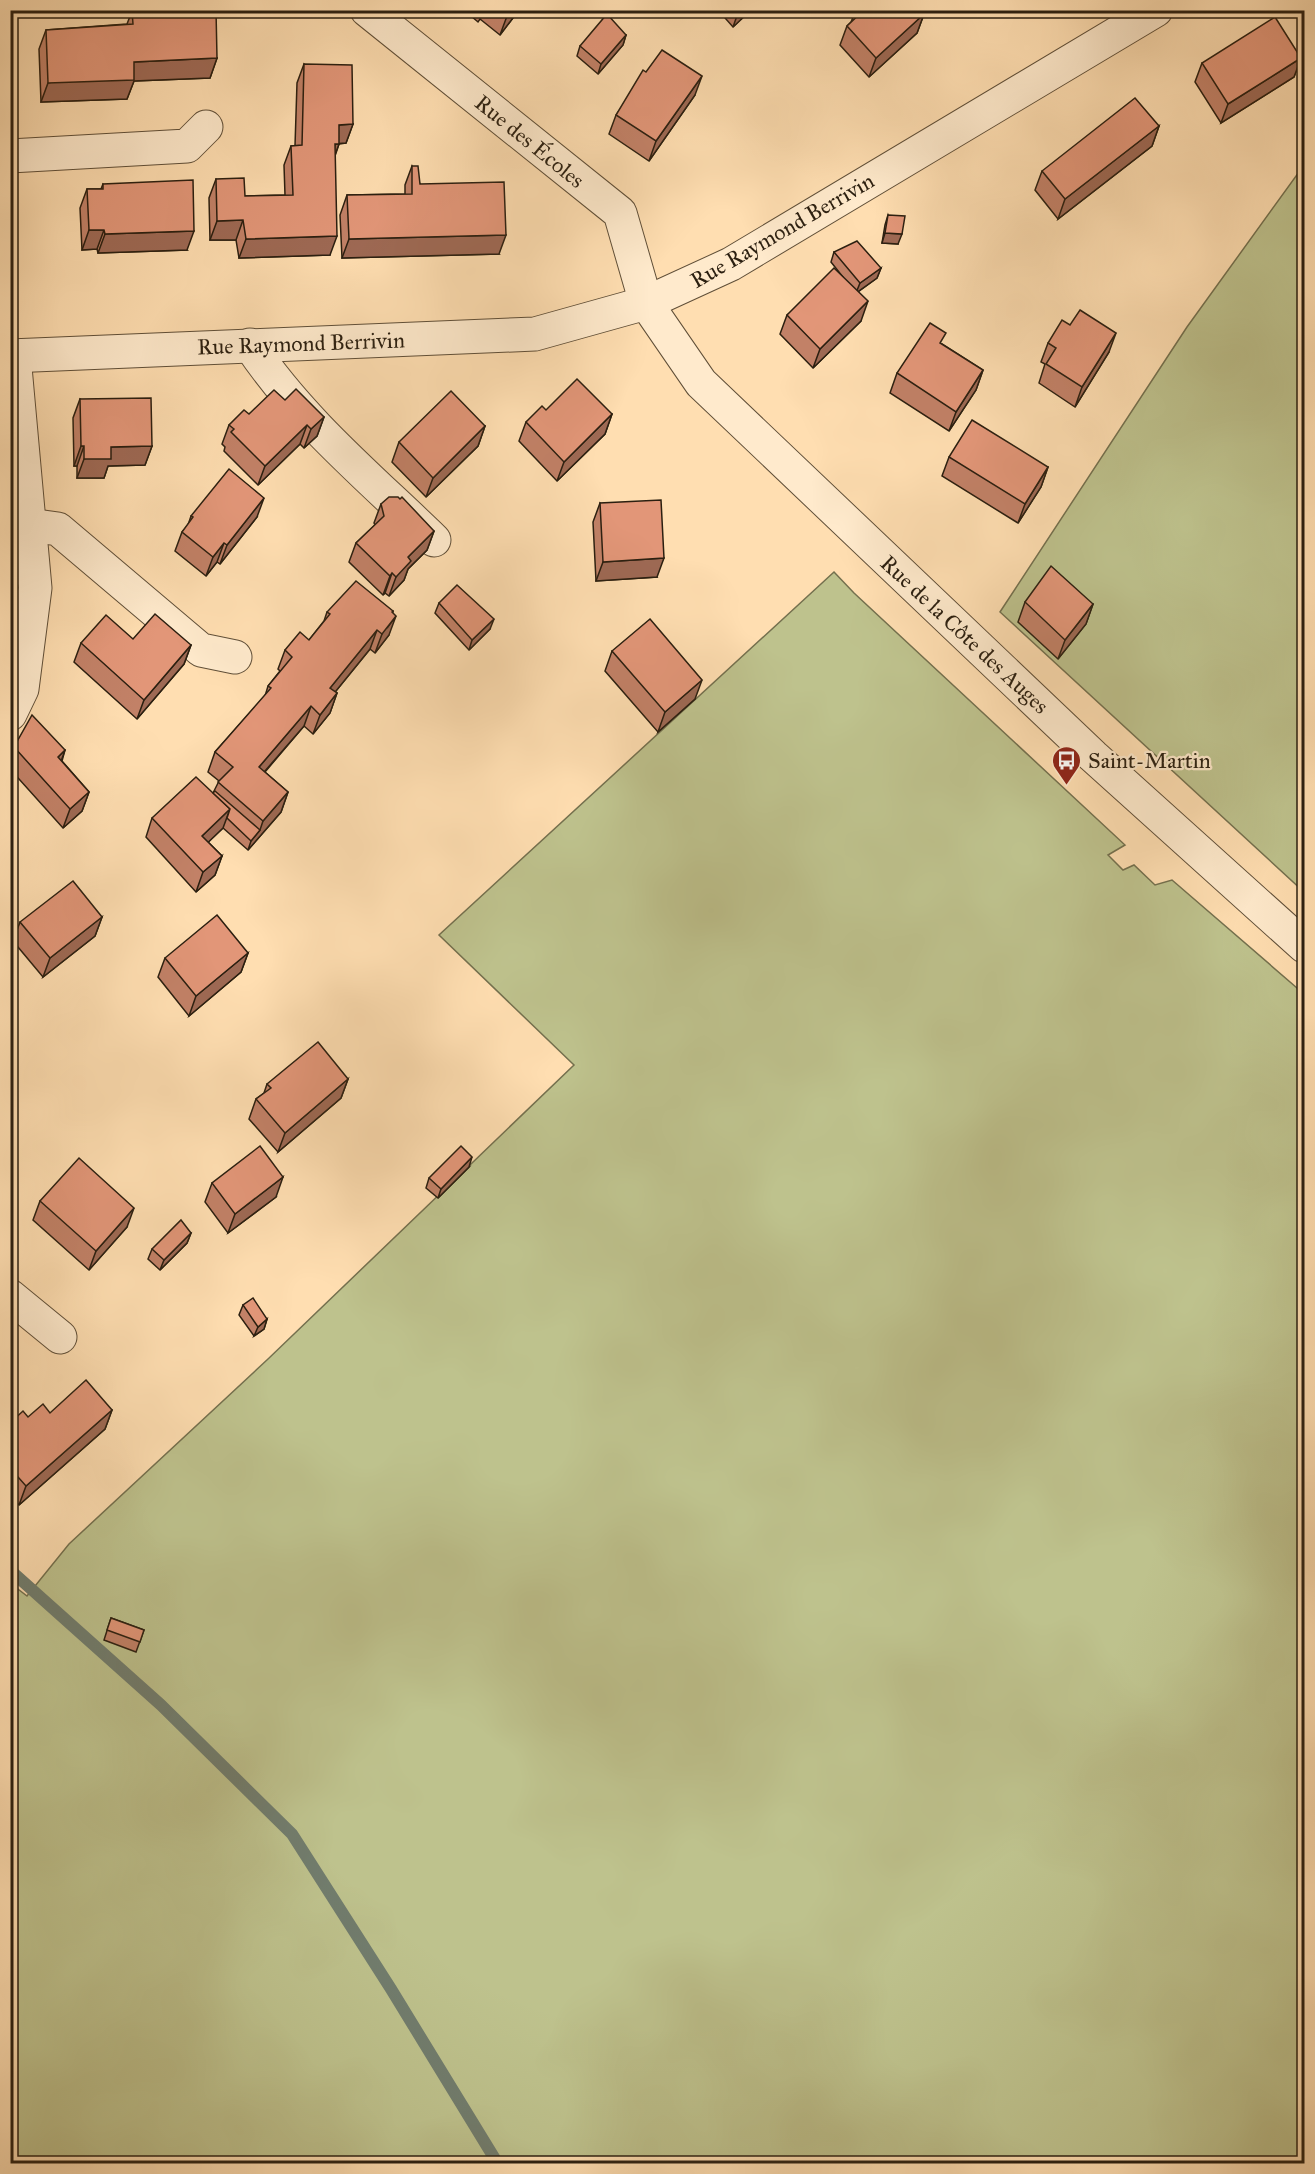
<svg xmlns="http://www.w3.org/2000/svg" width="1315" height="2174" viewBox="0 0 1315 2174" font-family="'IM FELL Great Primer',serif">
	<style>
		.green { fill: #bec28d; stroke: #74704e; stroke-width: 1.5 }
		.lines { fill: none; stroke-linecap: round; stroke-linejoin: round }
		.stream { stroke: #717d6e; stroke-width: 12 }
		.minor-casing { stroke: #604f38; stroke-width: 35 }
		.minor { stroke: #ffeacc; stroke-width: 33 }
		.wall { fill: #c28167; stroke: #2b1f10; stroke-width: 1.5 }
		.shaded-wall { fill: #9e6954; stroke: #2b1f10; stroke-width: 1.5 }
		.building { fill: #e29678; stroke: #2b1f10; stroke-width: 1.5 }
		.labels { text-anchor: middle; stroke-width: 4.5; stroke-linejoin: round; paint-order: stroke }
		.street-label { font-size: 22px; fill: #2b1f10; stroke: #ffeacc }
		.poi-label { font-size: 22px; fill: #2b1f10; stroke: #ffeacc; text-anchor: start }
	</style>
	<rect width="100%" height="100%" fill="#ffdeb1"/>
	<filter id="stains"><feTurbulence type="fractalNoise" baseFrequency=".00333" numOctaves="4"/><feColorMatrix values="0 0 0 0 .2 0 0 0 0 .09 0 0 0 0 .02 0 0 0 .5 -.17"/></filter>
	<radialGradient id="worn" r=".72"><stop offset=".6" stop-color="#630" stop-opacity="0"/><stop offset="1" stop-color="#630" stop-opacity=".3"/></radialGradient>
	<g class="green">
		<polygon points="1304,165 1304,892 1000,612 1187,327"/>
		<polygon points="834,572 854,593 1125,845 1108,855 1123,870 1134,865 1155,885 1172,880 1304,994 1304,2163 11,2163 10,1583 27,1596 69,1544 268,1359 574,1065 439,935"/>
	</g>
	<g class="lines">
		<polyline class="stream" points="10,1570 161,1705 292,1834 391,1989 498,2164"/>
		<defs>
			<g id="minor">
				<polyline points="367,10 620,213 646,303 701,383 1093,756 1304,946"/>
				<polyline points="10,156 187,146 206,127"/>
				<path d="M250 345C300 420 370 478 434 540"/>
				<polyline points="10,356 535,334 646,303 731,264 1156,10"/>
				<polyline points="29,525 58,529 201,650 235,657"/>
				<polyline points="10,714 22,689 35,588 14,356"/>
				<polyline points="10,1296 60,1337"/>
			</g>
		</defs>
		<use href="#minor" class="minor-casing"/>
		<use href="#minor" class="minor"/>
	</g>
	<g class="wall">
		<polygon points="464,10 519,10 500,35 480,19 478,22"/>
		<polygon points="718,10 751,10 733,27"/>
		<polygon points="856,10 921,10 924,14 917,33 869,77 840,45 847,26 851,22"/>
		<polygon points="132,11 217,58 210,78 134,81 127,99 41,102 39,49 46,30 127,24"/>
		<polygon points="626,35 623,45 598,74 577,56 580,46"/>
		<polygon points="1301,58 1294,77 1221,123 1195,82 1202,63"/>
		<polygon points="304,64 353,124 346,143 339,144 335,156 330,255 239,258 236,240 210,240 209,198 216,179 245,196 285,195 284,165 291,146 295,146 297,83"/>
		<polygon points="646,72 695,95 649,161 609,134 616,115"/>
		<polygon points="1159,126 1152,146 1058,219 1035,190 1042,171"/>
		<polygon points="412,166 420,184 499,254 342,258 340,215 347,195 405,194 405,185"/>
		<polygon points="103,184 187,250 98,253 97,249 82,250 80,208 87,189 101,189"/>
		<polygon points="888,215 898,244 882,243 885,225"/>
		<polygon points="834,252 881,268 877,278 858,292 861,321 813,368 780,334 787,315 843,277 831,262"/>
		<polygon points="1048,343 1109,352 1075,407 1039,383 1045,364 1041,362"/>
		<polygon points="942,344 983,370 976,390 949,431 890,393 897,373"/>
		<polygon points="80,399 152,446 145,465 108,466 104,478 77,478 77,466 74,466 73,418"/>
		<polygon points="285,400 324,417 317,436 304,448 300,444 258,485 224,451 225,447 222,444 229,425 249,414"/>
		<polygon points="546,410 612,414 605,434 557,481 519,441 526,422"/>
		<polygon points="485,426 478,446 426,497 392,462 399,442"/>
		<polygon points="949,457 1048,467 1041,487 1018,523 942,476"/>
		<polygon points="600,503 657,577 596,581 593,522"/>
		<polygon points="381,504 434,531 427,550 408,569 404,580 389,596 385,593 383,595 349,562 356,543 375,525 374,523"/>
		<polygon points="191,516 257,517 220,564 217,562 206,576 175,551 182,532 188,525"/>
		<polygon points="1025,602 1093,604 1086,624 1058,659 1018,622"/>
		<polygon points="439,603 490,629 469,650 435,613"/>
		<polygon points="393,611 389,635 375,653 370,649 335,692 337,693 330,713 313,734 304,726 265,772 288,792 281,812 248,850 223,828 208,842 222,856 215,875 196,892 146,837 152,818 213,793 219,781 208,772 215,752 265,696 268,686 280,671 278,669 285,650 309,640 324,621 327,612"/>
		<polygon points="133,639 191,645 184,664 137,719 74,662 81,643"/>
		<polygon points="612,651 695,699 658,732 605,671"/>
		<polygon points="14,747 65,750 62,761 89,792 82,811 63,828 10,769 10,757"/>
		<polygon points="102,917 95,936 43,977 13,941 20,922"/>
		<polygon points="248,953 241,972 189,1016 158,977 165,958"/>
		<polygon points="348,1079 341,1098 278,1152 249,1119 256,1099 264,1093 267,1084"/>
		<polygon points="469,1167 438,1198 426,1188 429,1178"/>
		<polygon points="212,1183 276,1197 228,1233 205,1202"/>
		<polygon points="40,1201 127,1227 89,1270 33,1220"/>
		<polygon points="191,1233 187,1243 160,1270 148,1259 152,1249"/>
		<polygon points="243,1305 267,1319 264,1329 254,1336 239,1315"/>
		<polygon points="112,1410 105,1429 19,1505 10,1495 10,1423 50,1413"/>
		<polygon points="111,1618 144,1630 136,1652 104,1640"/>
	</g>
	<g class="shaded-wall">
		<polygon points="511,10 519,10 500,35 507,16"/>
		<polygon points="739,10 751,10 733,27"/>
		<polygon points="924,14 917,33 869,77 876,58"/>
		<polygon points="626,35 623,45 598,74 601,64"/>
		<polygon points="217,58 210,78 134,81 127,99 41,102 48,83 134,62"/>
		<polygon points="1301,58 1294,77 1221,123 1228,104"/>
		<polygon points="702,76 695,95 649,161 656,141"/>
		<polygon points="353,124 346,143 332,144 339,125"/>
		<polygon points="1159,126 1152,146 1058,219 1065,199"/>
		<polygon points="335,144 339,144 332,163"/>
		<polygon points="243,220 236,240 210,240 217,221"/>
		<polygon points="89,230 104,230 97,249 82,250"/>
		<polygon points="194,231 187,250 98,253 105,234"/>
		<polygon points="885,233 902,234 898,244 882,243"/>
		<polygon points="506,235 499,254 342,258 349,239"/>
		<polygon points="337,236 330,255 239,258 246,239"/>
		<polygon points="881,268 877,278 856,293 860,283"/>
		<polygon points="868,301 861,321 813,368 820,349"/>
		<polygon points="1116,333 1109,352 1075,407 1082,387"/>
		<polygon points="983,370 976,390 949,431 956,412"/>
		<polygon points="612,414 605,434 557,481 564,462"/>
		<polygon points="324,417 317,436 304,448 311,429"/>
		<polygon points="307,425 300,444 258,485 265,466"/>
		<polygon points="485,426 478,446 426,497 433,478"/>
		<polygon points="81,446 84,446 77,466 74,466"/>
		<polygon points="152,446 145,465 108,466 104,478 77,478 84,459 111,447"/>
		<polygon points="1048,467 1041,487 1018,523 1025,504"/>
		<polygon points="264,498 257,517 220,564 227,545"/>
		<polygon points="434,531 427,550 408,569 404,580 389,596 396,577 408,557"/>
		<polygon points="224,543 217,562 206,576 213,557"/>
		<polygon points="664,558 657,577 596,581 603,562"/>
		<polygon points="392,573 385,593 383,595 390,576"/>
		<polygon points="1093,604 1086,624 1058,659 1065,640"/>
		<polygon points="393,611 387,628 396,616 389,635 375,653 382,634"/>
		<polygon points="494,619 490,629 469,650 472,640"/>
		<polygon points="377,630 370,649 323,707 330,688"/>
		<polygon points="191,645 184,664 137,719 144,700"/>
		<polygon points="702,680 695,699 658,732 665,712"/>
		<polygon points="337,693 330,713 313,734 320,715"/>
		<polygon points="311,706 304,726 252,786 259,767"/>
		<polygon points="65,750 58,770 58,757"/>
		<polygon points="89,792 82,811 63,828 70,809"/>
		<polygon points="288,792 281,812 248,850 251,841 260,830 263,821"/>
		<polygon points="230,809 223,828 195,855 202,836"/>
		<polygon points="222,856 215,875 196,892 203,872"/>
		<polygon points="102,917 95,936 43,977 50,958"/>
		<polygon points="248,953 241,972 189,1016 196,996"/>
		<polygon points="348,1079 341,1098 278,1152 285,1133"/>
		<polygon points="472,1157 469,1167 438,1198 441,1189"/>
		<polygon points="283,1177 276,1197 228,1233 235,1214"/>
		<polygon points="134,1208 127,1227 89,1270 96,1251"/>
		<polygon points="191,1233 187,1243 160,1270 164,1260"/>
		<polygon points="267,1319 264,1329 254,1336 258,1327"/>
		<polygon points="112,1410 105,1429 19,1505 26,1486"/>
	</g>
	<g class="building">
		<polygon points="216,10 217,58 134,62 134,80 48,83 46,30 133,24 132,11"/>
		<polygon points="501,10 511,10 507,16"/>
		<polygon points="864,10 921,10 924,14 876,58 847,26"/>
		<polygon points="607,14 626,35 601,64 580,46"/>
		<polygon points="1275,17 1301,58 1228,104 1202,63"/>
		<polygon points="662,50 702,76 656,141 616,115 643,70 646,72"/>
		<polygon points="304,64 352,65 353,124 339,125 339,144 335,144 337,236 246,239 243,220 217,221 216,179 244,178 245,196 293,195 291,146 302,145"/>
		<polygon points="1135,98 1159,126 1065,199 1042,171"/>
		<polygon points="412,166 418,166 420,184 504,182 506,235 349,239 347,195 412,194"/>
		<polygon points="193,180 194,231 105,234 104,230 89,230 87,189 103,189 103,184"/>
		<polygon points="888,215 905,216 902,234 885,233"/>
		<polygon points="857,241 881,268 860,283 834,252"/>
		<polygon points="834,268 868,301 820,349 787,315"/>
		<polygon points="1080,310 1116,333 1082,387 1046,364 1056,348 1048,343 1062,320 1070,325"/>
		<polygon points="930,323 946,333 940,343 983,370 956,412 897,373"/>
		<polygon points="577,379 612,414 564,462 526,422 542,406 546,410"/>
		<polygon points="296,389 324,417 311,429 307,425 265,466 231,432 234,429 229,425 244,410 249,414 274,390 285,400"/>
		<polygon points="451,391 485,426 433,478 399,442"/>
		<polygon points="151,398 152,446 111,447 111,459 84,459 84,446 81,446 80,399"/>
		<polygon points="972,420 1048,467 1025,504 949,457"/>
		<polygon points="229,469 264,498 227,545 224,543 213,557 182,532 193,517 191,516"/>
		<polygon points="389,497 398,497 400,499 402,497 434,531 408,557 411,561 396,577 392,573 390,576 356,543 384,516 381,504"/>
		<polygon points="661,500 664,558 603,562 600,503"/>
		<polygon points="1051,566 1093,604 1065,640 1025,602"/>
		<polygon points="356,581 393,611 392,612 396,616 382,634 377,630 330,688 337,693 320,715 311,706 259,767 288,792 263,821 218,782 233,767 215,752 271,688 268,686 292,657 285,650 300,632 309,640 330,614 327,612"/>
		<polygon points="457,585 494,619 472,640 439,603"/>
		<polygon points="155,614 191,645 144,700 81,643 106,615 133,639"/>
		<polygon points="650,619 702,680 665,712 612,651"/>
		<polygon points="32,715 65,750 58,757 89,792 70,809 14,747"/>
		<polygon points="196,777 230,809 202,836 222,856 203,872 152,818"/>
		<polygon points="215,791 260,830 251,841 227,818 230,809 213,793"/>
		<polygon points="73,881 102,917 50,958 20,922"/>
		<polygon points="217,915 248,953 196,996 165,958"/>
		<polygon points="318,1042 348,1079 285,1133 256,1099 271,1088 267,1084"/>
		<polygon points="260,1146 283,1177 235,1214 212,1183"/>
		<polygon points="461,1146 472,1157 441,1189 429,1178"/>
		<polygon points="79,1158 134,1208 96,1251 40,1201"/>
		<polygon points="181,1220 191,1233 164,1260 152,1249"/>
		<polygon points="253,1298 267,1319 258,1327 243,1305"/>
		<polygon points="86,1380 112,1410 26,1486 10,1468 10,1423 23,1411 28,1417 43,1404 50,1413"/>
		<polygon points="111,1618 144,1630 140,1642 107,1630"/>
	</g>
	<defs>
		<symbol id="bus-pin" viewBox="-11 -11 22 30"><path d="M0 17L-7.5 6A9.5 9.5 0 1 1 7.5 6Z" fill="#8f2418" stroke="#ffeacc"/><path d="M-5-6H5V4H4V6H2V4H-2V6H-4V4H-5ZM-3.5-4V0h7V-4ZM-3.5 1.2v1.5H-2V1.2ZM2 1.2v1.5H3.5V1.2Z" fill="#fff"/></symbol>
	</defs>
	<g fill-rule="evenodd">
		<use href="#bus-pin" x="1050" y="744" width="33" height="45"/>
	</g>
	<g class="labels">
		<g class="street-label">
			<text transform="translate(530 141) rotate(39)" y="8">Rue des Écoles</text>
			<text transform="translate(782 230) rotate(-30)" y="8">Rue Raymond Berrivin</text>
			<text transform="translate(301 343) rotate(-2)" y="8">Rue Raymond Berrivin</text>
			<text transform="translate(965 634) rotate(43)" y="8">Rue de la Côte des Auges</text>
		</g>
		<g class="poi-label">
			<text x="1088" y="768">Saint-Martin</text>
		</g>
	</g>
	<rect width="1315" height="2174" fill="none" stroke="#ffdeb1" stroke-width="36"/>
	<rect x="12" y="12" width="1291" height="2150" fill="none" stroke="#2b1f10" stroke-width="3"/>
	<rect x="18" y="18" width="1279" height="2138" fill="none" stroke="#2b1f10" stroke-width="1.5"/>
	<rect width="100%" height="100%" filter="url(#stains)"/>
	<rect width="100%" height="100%" fill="url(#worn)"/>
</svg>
